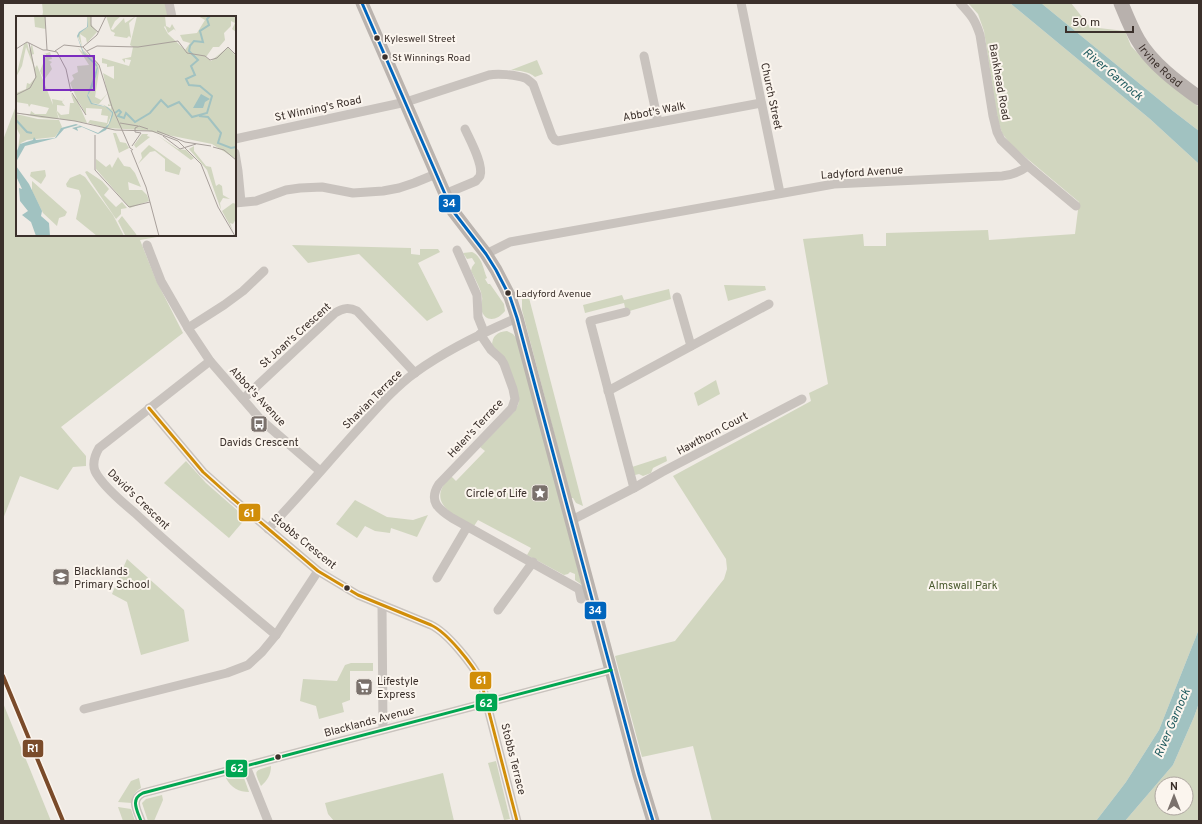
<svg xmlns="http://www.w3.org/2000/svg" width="1202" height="824" viewBox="0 0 1202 824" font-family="Overpass,sans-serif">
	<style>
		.green { fill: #d1d6bf; fill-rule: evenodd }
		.water { fill: #a1c2c1 }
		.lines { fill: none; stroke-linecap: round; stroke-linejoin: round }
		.minor { stroke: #c9c3be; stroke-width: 9 }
		.secondary { stroke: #bab3ae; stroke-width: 13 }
		.primary { stroke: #b8b1ad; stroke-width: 15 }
		.bus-1-casing { stroke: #fbf5ee; stroke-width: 6 }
		.bus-2-casing { stroke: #fbf5ee; stroke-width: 6 }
		.bus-3-casing { stroke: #fbf5ee; stroke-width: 6 }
		.bus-1 { stroke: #0065bd; stroke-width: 3 }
		.bus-2 { stroke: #d18e09; stroke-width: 3 }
		.bus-3 { stroke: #00a651; stroke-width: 3 }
		.rail-1-casing { stroke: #fbf5ee; stroke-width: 7 }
		.rail-1 { stroke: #7a4b2a; stroke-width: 4 }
		.bus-dot { fill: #3b302b; stroke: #fbf5ee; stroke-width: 1.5 }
		.labels { text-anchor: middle; stroke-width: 4; stroke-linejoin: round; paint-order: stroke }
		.bus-label { font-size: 10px; fill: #3b302b; stroke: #fbf5ee; text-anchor: start }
		.street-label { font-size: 11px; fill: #3b302b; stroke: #fbf5ee }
		.poi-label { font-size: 11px; fill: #3b302b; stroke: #fbf5ee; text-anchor: start }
		.park-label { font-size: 11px; fill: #4a5a2e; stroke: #fbf5ee }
		.water-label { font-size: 12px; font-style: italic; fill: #1f5a5e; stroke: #fbf5ee }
		.inset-river { fill: none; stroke: #a1c2c1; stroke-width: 2 }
		.inset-road { fill: none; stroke: #a8a09b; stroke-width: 1 }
		.view { fill: #7b2cbf; fill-opacity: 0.15; stroke: #7b2cbf; stroke-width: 2 }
		.inset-edge { fill: none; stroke: #3b302b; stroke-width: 2 }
		.line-badge { stroke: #fbf5ee; stroke-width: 1.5 }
		.badge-label { font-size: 11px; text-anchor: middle; font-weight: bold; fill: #fff }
	</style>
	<rect width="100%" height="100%" fill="#f0ebe5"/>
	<g class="green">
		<polygon points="42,3 165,3 168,17 42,17 43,12"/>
		<polygon points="968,3 1010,3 1150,119 1199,164 1199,629 1159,730 1126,782 1096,821 712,821 693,746 642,757 615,656 675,641 724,579 727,569 726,559 673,476 811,401 809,393 828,384 803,239 863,234 864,246 886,246 886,233 988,230 989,240 1075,234 1079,202 1011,145 1002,133 997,117 984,31 978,14"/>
		<polygon points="1041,3 1071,3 1090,27 1125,31 1131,46 1142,58 1165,80 1199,107 1199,131 1173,111"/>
		<path d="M537 60 543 74 535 77C528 71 520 71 511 70Z"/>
		<polygon points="17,103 17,235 156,235 157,237 140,240 156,280 183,333 61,427 86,456 86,466 73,467 58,490 20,476 3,519 3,140"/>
		<polygon points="292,245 411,248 411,254 420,255 420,249 438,249 440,252 418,263 443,312 427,321 359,254 308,263"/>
		<path d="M472 252C482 256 483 269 487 278L485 279 488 284H490L504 304 505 311C497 321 485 323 481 309 480 305 483 301 482 297 482 291 474 277 471 271L472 267 475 263 472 258 467 259 463 253Z"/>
		<polygon points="724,285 765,286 766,290 728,301"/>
		<polygon points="669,289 671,299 626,312 624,303 585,313 583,305 622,295 624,300"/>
		<polygon points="521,293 524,295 528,294 583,506 576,503 573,498 571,498 522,310 522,300 520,294"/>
		<path d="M507 331 513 334 517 339 582 585 575 580V574L570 572 568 574 564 575 527 555 531 548 478 520 474 526C461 519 431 507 443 486 445 483 448 480 451 476L456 481 485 451 480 447 514 412 518 405 519 400 492 346C492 336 497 332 507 331Z"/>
		<polygon points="716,380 720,394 698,406 694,393"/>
		<polygon points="666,456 667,461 653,468 651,473 643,476 639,474 635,475 632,467"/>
		<polygon points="186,461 206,483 246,518 229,538 164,483"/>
		<polygon points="355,500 387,517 413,520 428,515 417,537 391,528 390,533 375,531 365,526 357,538 336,524"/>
		<polygon points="127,559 184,610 189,641 141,655 127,602 112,594"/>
		<polygon points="351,663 373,663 373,671 350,671 350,700 342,703 344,712 319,719 316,706 300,701 303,679 337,681 345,665"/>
		<polygon points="3,703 51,821 3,821"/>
		<path d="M1199 703V821H1125L1173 765 1194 717ZM1162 784H1186V808H1162Z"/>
		<polygon points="496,761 510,819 504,820 488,763"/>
		<path d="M271 766C271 775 267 781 261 786 254 770 253 771 271 766Z"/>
		<polygon points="443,773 454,821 345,821 343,820 342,821 334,821 328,814 325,803"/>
		<path d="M239 775 244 778 249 792C239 792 231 788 226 778Z"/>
		<path d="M139 778 141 788C134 792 132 796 132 803L118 802 131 781Z"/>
		<polygon points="162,795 163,800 154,821 148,821 142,803 146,799"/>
		<polygon points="118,807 131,809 135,821 123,821"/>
	</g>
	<g class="water">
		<polygon points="1010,3 1041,3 1173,111 1199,131 1199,164 1150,119"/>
		<polygon points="1199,629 1199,703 1194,717 1173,765 1125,821 1096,821 1126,782 1159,730"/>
	</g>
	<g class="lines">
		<g class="minor">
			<polyline points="169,3 172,17"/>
			<polyline points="741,3 780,193"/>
			<path d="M960 3C971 15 975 19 980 35L993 116 997 132 1001 140 1028 166 1076 206"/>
			<polyline points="644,56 658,122"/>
			<path d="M235 139 406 102 489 75C498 73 516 75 525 78 528 79 530 82 533 84L552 136 555 140 558 141 761 103"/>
			<polyline points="235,153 238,171 241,202"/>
			<path d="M445 194 476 181C477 179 479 178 480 176 484 165 470 140 465 129"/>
			<polyline points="235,203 256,201 286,190 300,188 322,187 353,193 383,191 399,188 414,183 436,174"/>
			<polyline points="147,245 161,281 188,328"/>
			<polyline points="457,250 477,295 478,317 484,332"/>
			<path d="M486 254 510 242 834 184 1002 176C1012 175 1020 172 1028 166"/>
			<polyline points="264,271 243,291 224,305 188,328 210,361 261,420 320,471"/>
			<polyline points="677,297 691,346"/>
			<polyline points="626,312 590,321 634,488"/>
			<path d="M480 334 491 350 501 359 504 364 513 389 515 399 512 408 439 484C428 501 438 509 452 518L579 589 581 599"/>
			<path d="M210 361 99 448C95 455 92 463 95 471 101 484 123 503 135 513 180 555 228 595 276 635"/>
			<polyline points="608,391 769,304"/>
			<path d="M243 399 335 313C343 308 349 307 357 311L415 373"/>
			<path d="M149 408 203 472 232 498 318 571 358 595 431 625C448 633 473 665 481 681L517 821"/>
			<polyline points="572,520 634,488 662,472 802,399"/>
			<path d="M268 529C300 496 329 461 360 427 377 408 395 387 416 372 448 349 482 333 517 318"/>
			<polyline points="437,578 467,527"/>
			<polyline points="382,605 383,729"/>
			<polyline points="498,610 533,562"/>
			<polyline points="84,709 227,673 248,665 262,652 276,635 318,571"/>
			<polyline points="246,766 268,821"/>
			<path d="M141 821C137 810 130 799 143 793L611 670"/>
		</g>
		<polyline class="secondary" points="362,3 445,194 453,211 486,254 496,270 510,297 517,318 639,775 653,821"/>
		<path class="primary" id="s1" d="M1121 3C1126 15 1131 28 1138 40 1151 63 1178 83 1199 98"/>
		<defs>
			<polyline id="bus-1" points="362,3 445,194 453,211 486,254 496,270 510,297 517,318 639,775 653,821"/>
			<path id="bus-2" d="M149 408 203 472 232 498 318 571 358 595 431 625C448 633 473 665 481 681L517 821"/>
			<path id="bus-3" d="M141 821C137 810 130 799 143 793L611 670"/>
		</defs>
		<use href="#bus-1" class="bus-1-casing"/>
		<use href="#bus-2" class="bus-2-casing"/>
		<use href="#bus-3" class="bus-3-casing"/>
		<use href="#bus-1" class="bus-1"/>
		<use href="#bus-2" class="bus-2"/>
		<use href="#bus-3" class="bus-3"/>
		<defs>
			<polyline id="rail-1" points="3,676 63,821"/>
		</defs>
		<use href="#rail-1" class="rail-1-casing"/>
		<use href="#rail-1" class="rail-1"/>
	</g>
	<defs>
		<symbol id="bus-square" viewBox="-11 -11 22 22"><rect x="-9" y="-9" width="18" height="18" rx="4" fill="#7a716c" stroke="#fbf5ee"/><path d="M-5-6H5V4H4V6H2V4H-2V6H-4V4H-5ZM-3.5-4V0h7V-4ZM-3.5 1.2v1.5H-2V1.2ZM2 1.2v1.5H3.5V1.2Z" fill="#fff"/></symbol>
		<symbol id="sight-square" viewBox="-11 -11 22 22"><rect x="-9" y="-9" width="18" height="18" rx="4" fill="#7a716c" stroke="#fbf5ee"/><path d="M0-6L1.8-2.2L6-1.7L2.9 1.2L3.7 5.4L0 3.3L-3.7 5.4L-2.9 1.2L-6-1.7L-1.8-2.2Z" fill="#fff"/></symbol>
		<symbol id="school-square" viewBox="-11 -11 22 22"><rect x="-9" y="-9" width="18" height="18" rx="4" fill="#7a716c" stroke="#fbf5ee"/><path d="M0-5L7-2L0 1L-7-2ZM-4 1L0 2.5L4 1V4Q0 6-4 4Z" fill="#fff"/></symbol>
		<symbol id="supermarket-square" viewBox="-11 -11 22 22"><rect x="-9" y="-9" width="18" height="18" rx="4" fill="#7a716c" stroke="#fbf5ee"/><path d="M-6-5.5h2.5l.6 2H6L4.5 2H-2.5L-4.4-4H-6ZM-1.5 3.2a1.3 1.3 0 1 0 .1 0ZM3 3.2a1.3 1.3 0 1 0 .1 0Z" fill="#fff"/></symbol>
	</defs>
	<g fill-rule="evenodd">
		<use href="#bus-square" x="249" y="414" width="20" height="20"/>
		<use href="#sight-square" x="530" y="483" width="20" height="20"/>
		<use href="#school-square" x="51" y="567" width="20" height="20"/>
		<use href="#supermarket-square" x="354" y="677" width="20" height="20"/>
	</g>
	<g class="bus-dot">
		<circle cx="377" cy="38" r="3.5"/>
		<circle cx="385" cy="57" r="3.5"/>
		<circle cx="508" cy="293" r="3.5"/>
		<circle cx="347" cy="588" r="3.5"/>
		<circle cx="278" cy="757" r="3.5"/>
	</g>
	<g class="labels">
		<g class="bus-label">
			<text x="384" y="42">Kyleswell Street</text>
			<text x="392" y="61">St Winnings Road</text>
			<text x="516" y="297">Ladyford Avenue</text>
		</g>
		<g class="street-label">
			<text dy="4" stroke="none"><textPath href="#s1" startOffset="75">Irvine Road</textPath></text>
			<text transform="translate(1000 82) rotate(80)" y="4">Bankhead Road</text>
			<text transform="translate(772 96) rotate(78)" y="4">Church Street</text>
			<text transform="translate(318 108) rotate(-12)" y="4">St Winning's Road</text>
			<text transform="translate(654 111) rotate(-11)" y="4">Abbot's Walk</text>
			<text transform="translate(862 172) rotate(-4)" y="4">Ladyford Avenue</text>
			<text transform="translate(295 335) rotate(-42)" y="4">St Joan's Crescent</text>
			<text transform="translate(258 396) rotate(47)" y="4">Abbot's Avenue</text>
			<text transform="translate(372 399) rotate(-45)" y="4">Shavian Terrace</text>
			<text transform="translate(475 428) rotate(-47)" y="4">Helen's Terrace</text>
			<text transform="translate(712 433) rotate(-28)" y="4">Hawthorn Court</text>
			<text transform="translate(139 499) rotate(44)" y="4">David's Crescent</text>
			<text transform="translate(304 541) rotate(39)" y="4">Stobbs Crescent</text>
			<text transform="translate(369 721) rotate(-15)" y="4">Blacklands Avenue</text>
			<text transform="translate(514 759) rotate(76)" y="4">Stobbs Terrace</text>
		</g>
		<g class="poi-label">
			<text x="259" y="446" text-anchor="middle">Davids Crescent</text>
			<text x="527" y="497" text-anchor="end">Circle of Life</text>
			<text x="74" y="575">Blacklands<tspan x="74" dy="13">Primary School</tspan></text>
			<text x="377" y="685">Lifestyle<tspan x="377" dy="13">Express</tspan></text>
		</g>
		<g class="park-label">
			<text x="963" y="589">Almswall Park</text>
		</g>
		<g class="water-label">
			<text transform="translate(1113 74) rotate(40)" y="4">River Garnock</text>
			<text transform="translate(1172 723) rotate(-67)" y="4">River Garnock</text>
		</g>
	</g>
	<g transform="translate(16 16)">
		<rect width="220" height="220" fill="#f0ebe5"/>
		<path d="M18 0H29L30 13 19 11ZM71 0H75V8L81 16 71 27 70 22 64 18 66 31 62 20 64 17 72 11ZM90 0H105L99 5 95 13 97 14 108 2 109 7 120 0 113 7 115 22 113 20 111 22 98 20 99 17 95 15ZM121 0H149L150 10 154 12 156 8 160 15 158 13 152 17 149 10 148 11 152 18 169 34 174 27 167 25 164 19 181 17 189 4 182 0H220V16L216 13 219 7 215 5V10L208 17 209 24 203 31H197L190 41 195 45 212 31 220 40V143L196 128 127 114 91 112 97 96 87 89 76 87 73 82 72 78 78 69 82 52 80 47 68 37 67 34 82 47 83 55 79 81 85 84 92 77 83 88 88 89 95 93V90H92V88L94 89 87 57 98 63V50L91 51V48L86 47V42L113 50 115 44 109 43V47L106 43 115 41 117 31 114 29ZM11 26 13 35 16 28 18 38 15 39 19 52 21 49 37 89 36 83 47 85 49 82 46 86 49 90 41 89V95L45 99 53 98 54 87H58L55 78 61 83 54 67 58 63 56 59 62 56 61 50 73 49 62 32 81 49V58L71 80 76 88 90 91 96 97 90 112 72 107 74 104 91 107 92 100 85 99 86 93 70 92V99L64 88 61 84 71 107 44 103 40 94 43 103 26 102 0 97 14 99 15 95 19 98H30L33 92 15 88 13 91 12 88 0 86V77L10 73 11 67 14 68 19 62V54L10 31 6 50 0 61 8 28ZM34 36 36 43 32 44 36 46 34 48 36 53 28 64 24 55 30 40V38L25 39ZM0 98 22 103 43 104 46 111 39 121 11 124 5 127 2 133 4 119 0 111ZM97 117H100L104 126 110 127 113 132 103 137ZM126 118H132L131 120 134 121 120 132 118 129ZM141 119 162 133 170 134 178 142 175 144ZM133 129 165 152 163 159 149 155V143L139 135 134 136 122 148 126 142 125 137ZM178 130V135L190 150 195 151 200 170 203 168 206 170 207 179 214 183 207 182 204 187 205 194 191 154 173 133ZM102 141 108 150 114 151 119 157 125 171 112 166 113 174H126L131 179 133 185 114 192 80 153V143L90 151 94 148 96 152ZM29 154 30 160 25 168 14 160 15 156ZM71 155 86 165 93 173 88 179 100 191 106 186 111 192 105 193V198L100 203 75 166 69 156ZM64 158 69 161 97 199 108 220H81L60 203 65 180 63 174 51 171 50 168 54 162ZM16 165 51 196 49 200 43 202 41 210 27 197 16 175ZM217 187 220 188V203L217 208 214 207 217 215 206 195ZM106 200 120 218 121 220 109 219 102 205Z" fill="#d1d6bf"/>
		<path d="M71 0 72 11 64 17 62 22 68 37 80 47 82 52 78 69 72 79 76 87 91 91 97 96V99L94 107 90 114 82 118 66 111 61 112 62 115 56 112 64 110 62 109 48 113 40 122 9 130 0 146V137L4 128 17 124 18 121 20 124 39 122 45 112 60 108 82 117 93 108 96 97 90 91 75 88 71 80 81 51 67 37 61 20 63 16 71 11ZM185 78 194 83 189 86 187 92H177ZM0 150 13 168 26 195 25 200 33 207 34 220H20L15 206 6 199 12 195 4 185 3 172 6 173 0 160Z" fill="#a1c2c1"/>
		<path class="inset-river" d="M99 97 103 94 105 96 102 100 108 102 110 97 119 106 134 97 145 84 152 91 163 86 176 101 191 97 196 80 184 70 173 69 170 63 179 59 175 50 182 44 173 35 174 30 178 25 187 26 184 15 193 9 191 3 194 0M183 100 192 101 205 117 202 127 215 132 220 131M0 104 11 116 16 117"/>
		<path class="inset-road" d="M75 0V10L82 16M67 31 83 49 96 91 114 132 117 134M67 31 81 19 90 0M0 33 11 26 27 34H31L29 0M31 34 41 36 50 53 55 76M39 35 48 29 67 31M71 35 81 30 122 31 162 25 171 37 189 40 194 44 201 42 212 31 220 39M56 77 70 99M0 79 14 72 20 61 13 27M0 97 59 105 99 114 136 115 162 125 185 148 202 191 219 220M104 107 122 110M141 115 169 126 195 130M125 117 119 116V112L123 110 132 113M79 119V154L113 191 134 186M147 120 164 133 180 128M116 130 125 117M197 131 208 134 220 144M115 134 130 171 143 220"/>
		<path class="view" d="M28 40H78V74H28Z"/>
		<rect width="220" height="220" class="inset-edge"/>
	</g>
	<g class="line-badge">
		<rect x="438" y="194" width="23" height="19" rx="4" fill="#0065bd"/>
		<rect x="238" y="503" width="23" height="19" rx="4" fill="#d18e09"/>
		<rect x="584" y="601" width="23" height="19" rx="4" fill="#0065bd"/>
		<rect x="469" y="671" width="23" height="19" rx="4" fill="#d18e09"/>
		<rect x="475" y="693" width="23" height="19" rx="4" fill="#00a651"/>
		<rect x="22" y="739" width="22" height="19" rx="4" fill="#7a4b2a"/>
		<rect x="225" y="759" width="23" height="19" rx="4" fill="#00a651"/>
	</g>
	<g class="badge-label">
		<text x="449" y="207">34</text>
		<text x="249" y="517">61</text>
		<text x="595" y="614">34</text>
		<text x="481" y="684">61</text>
		<text x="486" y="707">62</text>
		<text x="33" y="752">R1</text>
		<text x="237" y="772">62</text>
	</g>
	<rect width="1202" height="824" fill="none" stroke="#3b302b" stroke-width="8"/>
	<g transform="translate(1174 796)"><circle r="19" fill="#fbf5ee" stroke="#aea6a0"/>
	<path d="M0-3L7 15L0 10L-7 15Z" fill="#7a716c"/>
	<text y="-6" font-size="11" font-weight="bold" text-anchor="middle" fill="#3b302b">N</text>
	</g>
	<path d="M1066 26v6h67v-6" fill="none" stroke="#3b302b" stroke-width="2"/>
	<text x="1072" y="26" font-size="12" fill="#3b302b" stroke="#fbf5ee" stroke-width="3" paint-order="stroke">50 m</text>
</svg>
